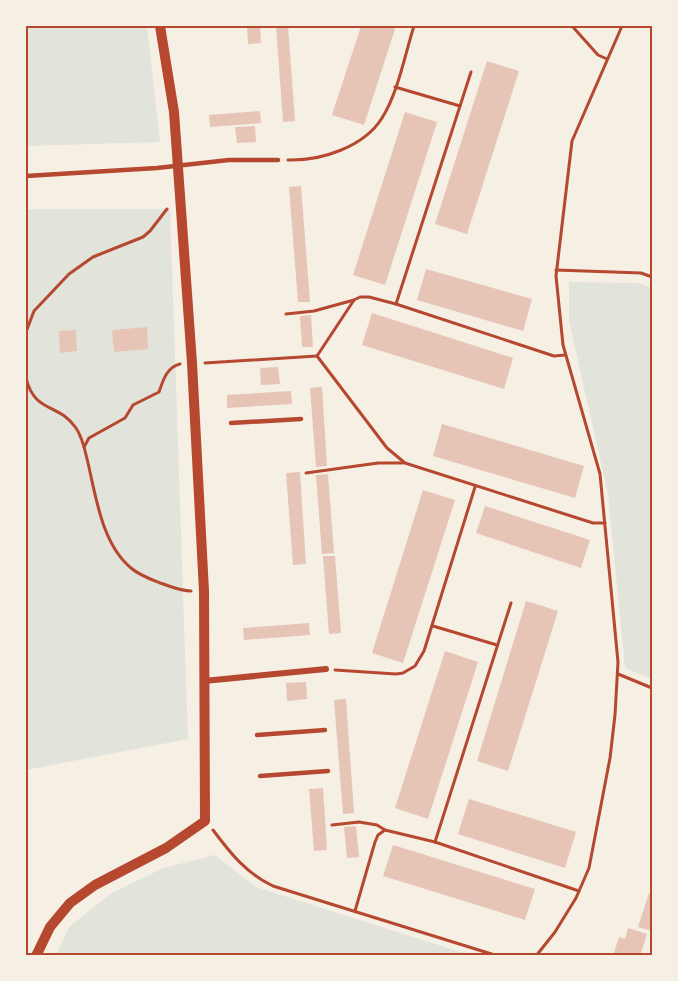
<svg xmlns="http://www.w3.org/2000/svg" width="678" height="981" viewBox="0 0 678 981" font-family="Karla,sans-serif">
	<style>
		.green { fill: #e2e4dc }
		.building { fill: #e6c5b7 }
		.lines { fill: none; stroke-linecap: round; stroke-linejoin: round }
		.path { stroke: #b5482f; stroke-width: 3 }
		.service { stroke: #b5482f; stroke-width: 4.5 }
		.minor { stroke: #b5482f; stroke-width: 6 }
		.tertiary { stroke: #b5482f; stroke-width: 10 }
		.neatline { fill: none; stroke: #b5482f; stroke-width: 2 }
	</style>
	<rect width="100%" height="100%" fill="#f6efe4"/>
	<g class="green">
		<polygon points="26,26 147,26 160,142 26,146"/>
		<polygon points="26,209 170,209 188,739 26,770"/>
		<polygon points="569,282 638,283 652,288 652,679 625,668 608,494 569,321"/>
		<polygon points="215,855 256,887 470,955 56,955 69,927 110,894 163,868"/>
	</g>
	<g class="building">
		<polygon points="247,26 260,26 261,43 248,44"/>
		<polygon points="276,26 288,26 295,121 283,122"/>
		<polygon points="361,26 396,26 364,125 332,115"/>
		<polygon points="487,61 519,71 467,234 435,224"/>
		<polygon points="260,111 261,123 210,127 209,115"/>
		<polygon points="405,112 437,122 385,285 353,275"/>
		<polygon points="255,126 256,142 237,143 235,127"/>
		<polygon points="301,186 310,302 298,302 289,187"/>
		<polygon points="426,269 532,299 523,331 417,300"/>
		<polygon points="372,313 513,358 504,389 362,345"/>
		<polygon points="311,315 313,347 302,347 300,316"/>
		<polygon points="147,327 148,349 114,352 112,330"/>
		<polygon points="76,330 77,351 60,353 59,331"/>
		<polygon points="278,367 280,384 261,385 260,368"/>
		<polygon points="322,387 327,466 316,467 310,388"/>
		<polygon points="291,391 292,404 227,408 227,395"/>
		<polygon points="442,424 584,466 575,498 433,456"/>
		<polygon points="300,472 306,564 293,565 286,473"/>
		<polygon points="328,474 334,553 322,554 316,475"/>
		<polygon points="423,490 455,500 403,663 372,653"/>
		<polygon points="485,506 590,540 581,568 476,533"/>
		<polygon points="323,556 335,556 341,633 329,634"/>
		<polygon points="526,601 558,611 508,771 477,761"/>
		<polygon points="309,623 310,635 244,640 243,628"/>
		<polygon points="445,651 478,662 428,819 395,808"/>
		<polygon points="306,682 307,699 287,701 286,683"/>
		<polygon points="346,699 354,813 343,814 334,700"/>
		<polygon points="323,788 327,850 314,851 309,789"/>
		<polygon points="469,799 576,832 565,868 458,834"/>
		<polygon points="356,826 359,857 347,858 344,827"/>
		<polygon points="393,845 535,889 525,920 383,876"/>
		<polygon points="649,893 652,894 652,931 638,927"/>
		<polygon points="628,928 647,934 640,956 613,956 619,937 625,939"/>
	</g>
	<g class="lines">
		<g class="path">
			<polyline points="572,26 598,55 607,59"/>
			<polyline points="395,87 460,106"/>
			<path d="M288 160C321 161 364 147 382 118 398 93 405 54 414 26"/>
			<polyline points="556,270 641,273 652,277"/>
			<polyline points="396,304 471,72"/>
			<polyline points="286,314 314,311 354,300 360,297 369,297 396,304 554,356 565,355"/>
			<polyline points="26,332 34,311 69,274 93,257 143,237 150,231 167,209"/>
			<polyline points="317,356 387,448 405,463 593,523 605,523"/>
			<polyline points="317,356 354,300"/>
			<polyline points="205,363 317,356"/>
			<path d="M26 378C35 414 58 402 76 428 83 438 85 451 88 463 96 497 102 544 131 568 139 575 150 579 160 583 170 586 180 591 191 591"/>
			<path d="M84 447 89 438 125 418 133 405 159 392C163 380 167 367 180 364"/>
			<polyline points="306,473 378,463 403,463"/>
			<polyline points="433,626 497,645"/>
			<polyline points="335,670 396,674 403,673 415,666 424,651 475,487"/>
			<polyline points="618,674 652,688"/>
			<polyline points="332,825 359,822 377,825 385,830 435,842 579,891"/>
			<path d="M213 830C231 854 246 873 273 886L498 956"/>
			<polyline points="435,842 511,603"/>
			<polyline points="355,911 375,842 378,835 385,830"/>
			<polyline points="536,956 555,932 576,898 589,868 610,758 615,715 618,662 600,474 563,345 556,276 572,141 622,26"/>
		</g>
		<g class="service">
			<polyline points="26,176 157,168 229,160 278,160"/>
			<polyline points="231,423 301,419"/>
			<polyline points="257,735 325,730"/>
			<polyline points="260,776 328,771"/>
		</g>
		<polyline class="minor" points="204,681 326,669"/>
		<polyline class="tertiary" points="36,956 50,927 70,903 95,885 166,848 205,821 204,591 192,363 174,112 160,26"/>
	</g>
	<rect width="678" height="981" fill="none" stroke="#f6efe4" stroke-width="54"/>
	<rect x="27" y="27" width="624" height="927" class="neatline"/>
</svg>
